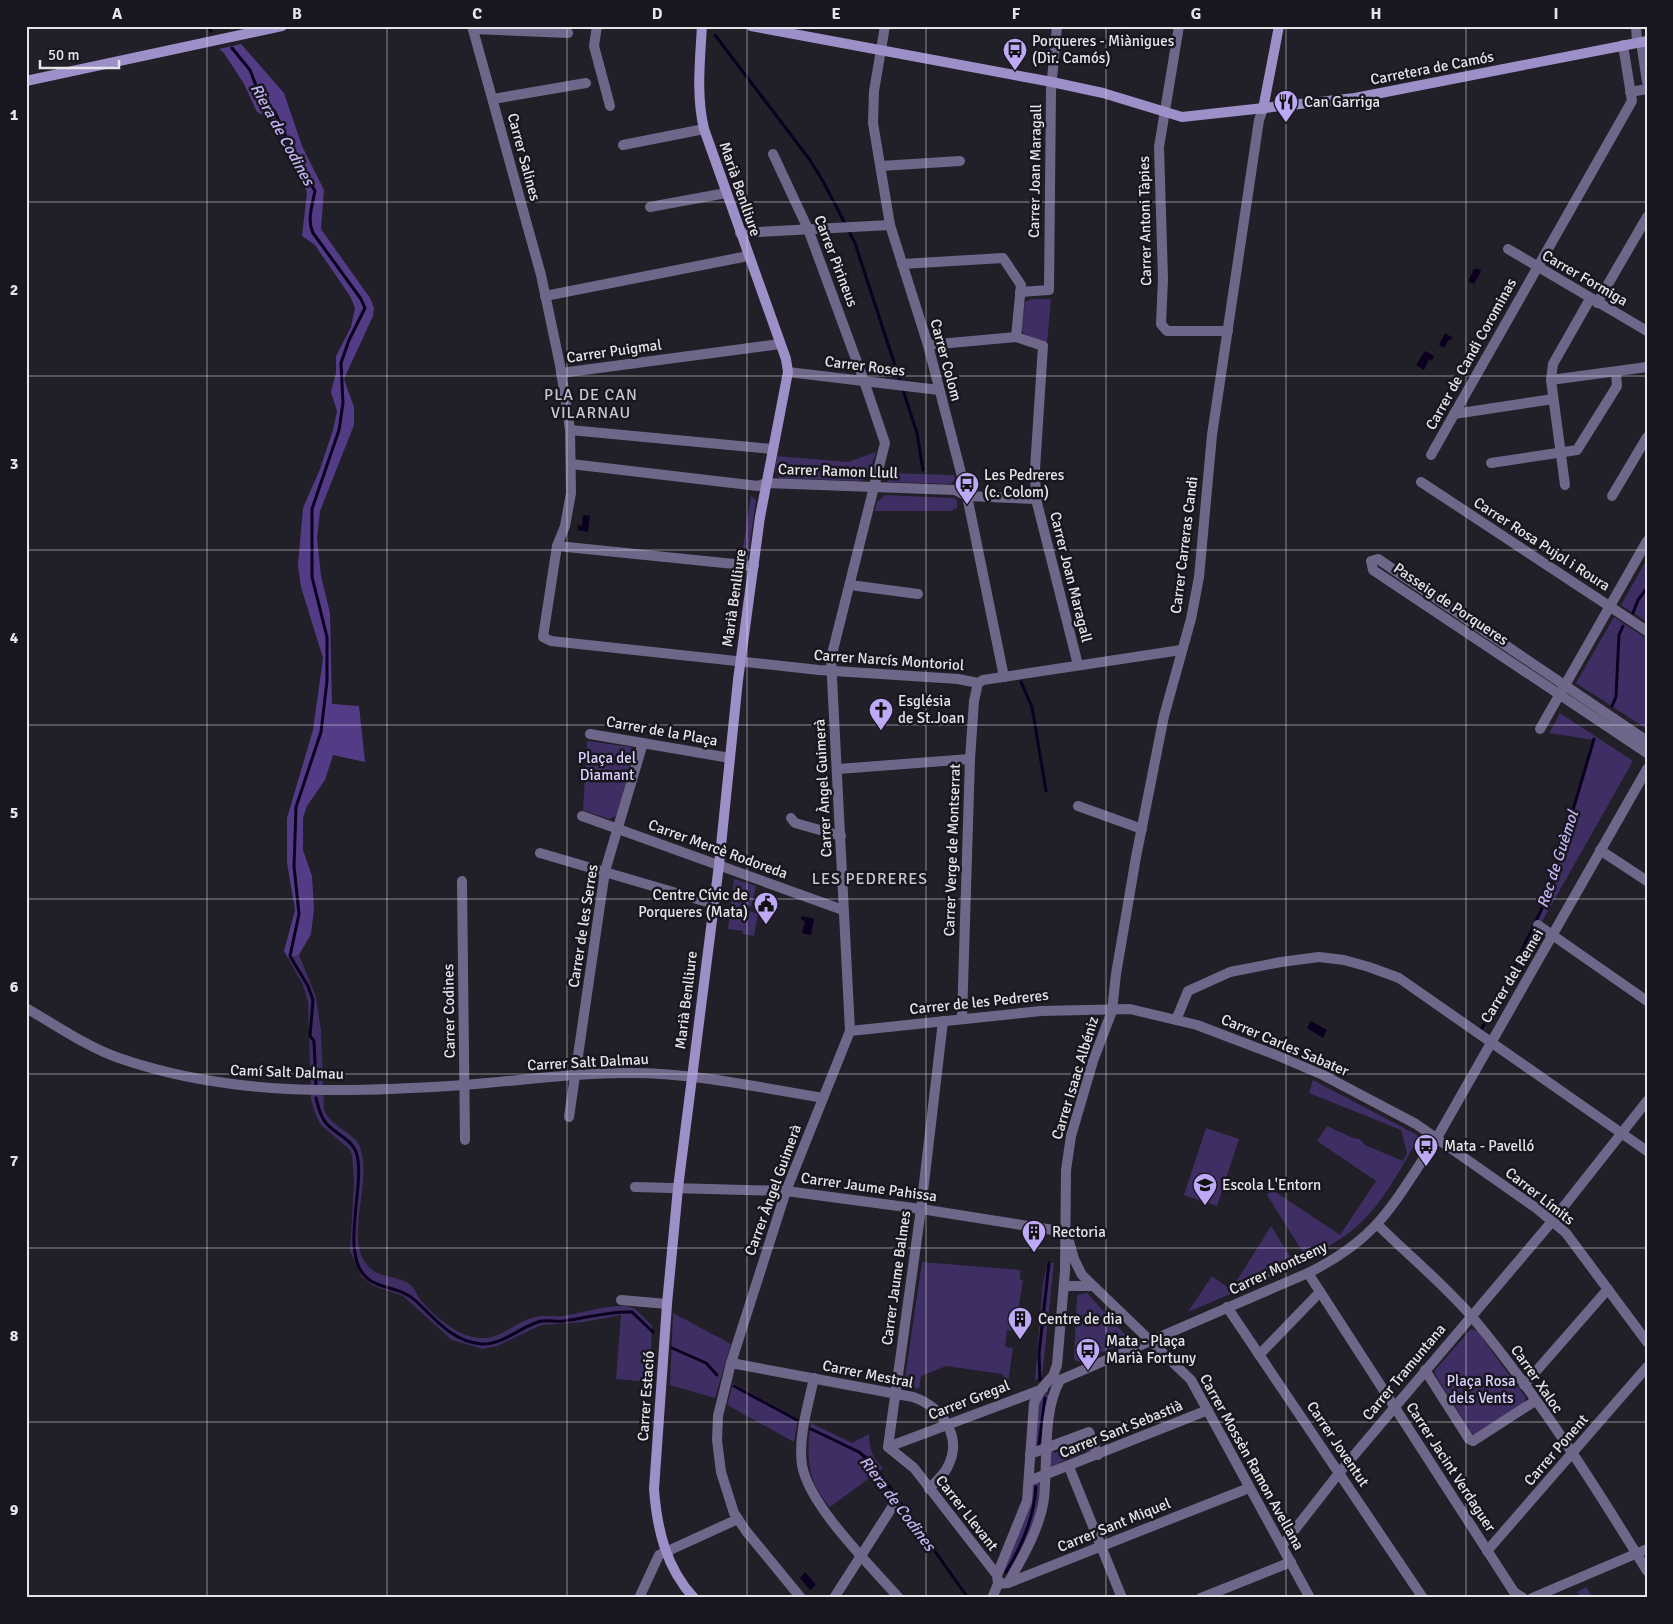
<svg xmlns="http://www.w3.org/2000/svg" width="1673" height="1624" viewBox="0 0 1673 1624" font-family="Signika,sans-serif">
	<style>
		.green { fill: #3e2e63 }
		.forest { fill: #533b86 }
		.water { fill: #0b001f }
		.lines { fill: none; stroke-linecap: round; stroke-linejoin: round }
		.stream { stroke: #0b001f; stroke-width: 3 }
		.street { stroke: #6f678a; stroke-width: 10 }
		.secondary { stroke: #9d8fc7; stroke-width: 10 }
		.grid { fill: none; stroke: #e5e4e9; stroke-width: 1; stroke-opacity: 0.55 }
		.labels { text-anchor: middle; stroke-width: 5; stroke-linejoin: round; paint-order: stroke }
		.poi-label { font-size: 15px; fill: #e5e4e9; stroke: #18161e; text-anchor: start }
		.street-label { font-size: 15px; fill: #e5e4e9; stroke: #18161e }
		.park-label { font-size: 15px; fill: #dcd2fe; stroke: #18161e }
		.water-label { font-size: 16px; font-style: italic; fill: #c3b3f3; stroke: #18161e }
		.neighbourhood-label { font-size: 16px; letter-spacing: 1px; fill: #cac7d3; stroke: #18161e }
		.neatline { fill: none; stroke: #e5e4e9; stroke-width: 2 }
		.grid-label { font-size: 16px; text-anchor: middle; font-weight: bold; fill: #e5e4e9 }
	</style>
	<rect width="100%" height="100%" fill="#211f27"/>
	<g class="green">
		<polygon points="1032,299 1051,299 1047,343 1024,334 1021,329 1025,302"/>
		<polygon points="876,452 867,478 860,481 779,478 775,471 777,456 848,462"/>
		<polygon points="885,473 954,475 955,479 951,484 889,482 883,476"/>
		<polygon points="885,495 953,498 957,500 957,508 951,511 875,511 877,502"/>
		<polygon points="751,496 756,500 748,557 745,560 741,560"/>
		<polygon points="1647,559 1647,622 1621,605"/>
		<polygon points="1614,617 1647,639 1647,729 1576,683"/>
		<polygon points="1560,713 1633,761 1501,994 1547,898 1594,740 1549,733"/>
		<polygon points="587,741 631,747 634,754 616,816 609,819 583,810"/>
		<polygon points="734,879 756,886 751,907 748,906 747,910 758,914 754,936 742,934 743,931 728,929"/>
		<path d="M299 955 316 997 321 1031 324 1110C332 1128 354 1132 360 1147 373 1181 344 1238 367 1265 378 1279 399 1275 411 1285 414 1288 417 1294 419 1298 430 1312 449 1329 466 1335 499 1347 512 1320 540 1316 547 1315 555 1317 562 1316 580 1314 618 1301 633 1308 640 1312 647 1321 652 1326L650 1382 616 1379 621 1315 584 1322 541 1325 497 1346 483 1349 452 1340 403 1296 374 1286 362 1277 350 1251 354 1182 352 1155 349 1149 320 1124 315 1113 311 1100 308 1002 303 985 288 958Z"/>
		<path d="M1313 1080 1417 1135V1141C1398 1173 1380 1209 1350 1232 1337 1242 1321 1250 1307 1259L1267 1195 1271 1189 1340 1235 1376 1181 1317 1141 1327 1126 1353 1138 1360 1139 1365 1145 1403 1161 1407 1153 1401 1130 1309 1093Z"/>
		<polygon points="1206,1128 1239,1139 1217,1206 1184,1195"/>
		<polygon points="1271,1226 1296,1266 1188,1312 1212,1276 1231,1290"/>
		<polygon points="922,1262 1020,1270 1020,1279 1023,1280 1015,1331 1007,1330 1005,1347 1013,1348 1008,1383 1002,1374 946,1366 921,1376 919,1389 904,1385"/>
		<polygon points="1048,1262 1054,1263 1042,1377 1035,1380 1043,1283"/>
		<polygon points="1087,1293 1128,1338 1128,1342 1078,1362 1074,1359 1077,1295"/>
		<polygon points="673,1313 731,1344 715,1398 670,1385"/>
		<polygon points="1471,1329 1477,1331 1526,1398 1524,1403 1477,1435 1472,1434 1435,1374 1435,1370"/>
		<polygon points="733,1383 798,1419 794,1442 727,1405"/>
		<polygon points="1046,1394 1049,1395 1043,1445 1035,1448 1038,1404 1041,1397"/>
		<path d="M811 1423 852 1443 869 1434C869 1449 873 1458 883 1468L830 1507C807 1482 806 1456 811 1423Z"/>
		<polygon points="1086,1437 1092,1451 1088,1455 1086,1451 1059,1463 1060,1466 1051,1469 1049,1451 1053,1450 1054,1453 1083,1442 1082,1438"/>
		<polygon points="1041,1481 1035,1519 1014,1566 1009,1572 1004,1571 1031,1485"/>
		<polygon points="1586,1587 1593,1598 1581,1598 1577,1592"/>
	</g>
	<polygon class="forest" points="241,44 284,93 302,146 324,190 321,229 370,298 374,308 373,316 344,379 354,407 354,425 320,511 317,538 321,576 330,613 332,704 359,706 365,762 333,755 325,780 307,806 303,818 303,850 312,876 314,909 311,934 299,955 288,958 284,951 295,910 287,863 287,818 313,730 323,658 301,587 298,565 303,508 320,469 333,430 337,411 331,392 336,373 336,356 351,327 355,308 350,296 315,245 302,236 307,192 273,120 257,112 244,84 224,53 219,49"/>
	<g class="water">
		<polygon points="1474,269 1479,269 1481,271 1474,284 1468,281"/>
		<polygon points="1445,333 1453,338 1448,341 1444,348 1439,345"/>
		<polygon points="1425,351 1434,356 1432,361 1429,359 1424,370 1416,365"/>
		<polygon points="583,515 590,516 588,532 578,530 578,525 582,526"/>
		<polygon points="802,916 814,919 811,935 802,933 805,921 801,920"/>
		<polygon points="1311,1021 1327,1030 1323,1038 1307,1028"/>
		<polygon points="805,1572 816,1585 810,1590 800,1578"/>
	</g>
	<g class="lines">
		<g class="stream">
			<polyline points="207,26 211,31"/>
			<polyline points="715,35 810,160 824,183 855,243 917,433 923,470"/>
			<path d="M232 48 250 70 260 96 275 112 299 165 315 191C312 206 307 220 313 233L361 299 365 308 349 340 341 363 343 403 339 430 312 509V577L327 637V681L321 732 296 807 294 866 299 914 290 956 308 986 313 1000 310 1036 314 1041 316 1085"/>
			<polyline points="1633,613 1638,600 1647,588"/>
			<polyline points="1021,682 1032,707 1046,791"/>
			<polyline points="1612,706 1616,697 1619,635 1623,626"/>
			<polyline points="1482,1028 1501,994 1547,898 1594,739"/>
			<path d="M316 1098C318 1106 320 1116 326 1123 335 1134 353 1139 357 1155 365 1187 340 1253 366 1277 379 1290 400 1286 416 1301 435 1319 453 1342 481 1344 502 1345 519 1328 538 1322 545 1319 555 1322 564 1321 587 1318 608 1311 632 1312L653 1332"/>
			<polyline points="672,1348 706,1363 717,1375"/>
			<polyline points="1040,1380 1039,1354 1049,1263"/>
			<polyline points="734,1386 797,1420"/>
			<polyline points="811,1429 859,1452 874,1465 968,1598"/>
			<polyline points="1039,1444 1045,1398"/>
			<path d="M1006 1572C1022 1546 1034 1517 1036 1487"/>
		</g>
		<g class="street">
			<polyline points="472,26 541,275 560,365 570,430 571,493 565,526 557,546 543,637 551,641 819,670 958,679 978,683 983,680 1181,650"/>
			<polyline points="597,26 594,46 610,106"/>
			<polyline points="885,26 874,91 873,123 890,225 928,345 967,496 1004,677"/>
			<polyline points="1179,26 1159,147 1163,279 1161,324 1167,331 1228,331"/>
			<polyline points="1636,26 1637,42"/>
			<polyline points="473,29 568,33"/>
			<polyline points="1641,42 1647,82"/>
			<polyline points="1630,92 1647,89"/>
			<polyline points="493,99 586,83"/>
			<polyline points="623,145 704,129"/>
			<polyline points="773,154 808,229 864,381 885,443 831,658 850,1031 786,1191 731,1363 718,1416 717,1440 721,1472 734,1513 746,1531 801,1598"/>
			<polyline points="881,166 960,161"/>
			<polyline points="650,207 726,193"/>
			<polyline points="740,233 890,225"/>
			<polyline points="1508,249 1647,331"/>
			<polyline points="902,264 1003,258 1021,285 1016,337"/>
			<polyline points="1020,292 1049,290 1051,89 1057,26"/>
			<polyline points="545,296 748,256"/>
			<polyline points="1597,303 1647,217"/>
			<polyline points="928,345 1016,337 1043,346 1035,469 1036,499 1078,665"/>
			<polyline points="788,372 939,390"/>
			<polyline points="561,373 780,344"/>
			<polyline points="1551,380 1647,367"/>
			<polyline points="1454,414 1553,399"/>
			<polyline points="570,430 772,449"/>
			<polyline points="1431,455 1632,101 1623,45"/>
			<polyline points="1491,463 1577,450 1617,386 1616,372"/>
			<polyline points="571,464 758,486 766,483 955,490 967,496 1036,499"/>
			<polyline points="1421,482 1647,631"/>
			<polyline points="1565,485 1551,380 1553,364 1590,299"/>
			<polyline points="1612,496 1647,437"/>
			<polyline points="557,546 754,566"/>
			<polyline points="850,585 918,594"/>
			<polyline points="1540,729 1647,541"/>
			<polyline points="590,734 730,758"/>
			<polyline points="1647,741 1378,559 1371,561 1373,570 1647,753"/>
			<polyline points="838,769 970,759"/>
			<polyline points="1078,806 1142,829"/>
			<polyline points="582,816 843,910"/>
			<polyline points="791,818 795,823 841,836"/>
			<polyline points="1600,850 1647,881"/>
			<polyline points="540,853 714,904"/>
			<polyline points="462,881 465,1140"/>
			<polyline points="1538,925 1647,1001"/>
			<path d="M26 1008C56 1025 84 1045 116 1057 229 1097 347 1093 464 1085 517 1081 571 1073 624 1073 691 1072 757 1087 823 1098"/>
			<polyline points="962,1018 970,759 974,701 978,683"/>
			<polyline points="1176,1020 1188,991 1230,972 1281,962 1319,957 1344,960 1369,967 1399,978 1647,1151"/>
			<polyline points="943,1021 921,1209 888,1447 914,1468 997,1575"/>
			<polyline points="850,1031 1041,1011 1130,1009 1197,1025 1276,1055 1323,1075 1416,1124 1536,1208 1566,1233 1647,1342"/>
			<polyline points="569,1117 605,871 643,743"/>
			<polyline points="635,1187 786,1191 921,1209 1066,1232"/>
			<path d="M1378 1225C1409 1256 1445 1285 1473 1318 1538 1396 1594 1484 1647 1571"/>
			<polyline points="1069,1241 1074,1259 1082,1275 1191,1380 1310,1598"/>
			<polyline points="1308,1273 1514,1592 1523,1598"/>
			<polyline points="1064,1286 1092,1286"/>
			<polyline points="621,1300 667,1304"/>
			<polyline points="1227,1307 1423,1598"/>
			<polyline points="1259,1355 1320,1292"/>
			<path d="M731 1363 913 1397C942 1407 964 1437 947 1468 943 1476 935 1482 929 1489"/>
			<polyline points="1425,1370 1469,1439 1473,1441 1535,1401"/>
			<path d="M814 1378C808 1406 798 1437 802 1465 809 1506 871 1566 899 1598"/>
			<polyline points="1524,1385 1608,1289"/>
			<polyline points="888,1447 1043,1389"/>
			<polyline points="1030,1454 1089,1432 1098,1455"/>
			<polyline points="1069,1467 1122,1598"/>
			<polyline points="1029,1481 1208,1410"/>
			<polyline points="1249,1488 1008,1583 998,1584 997,1575 1027,1501 1034,1403 1042,1388 1053,1376 1057,1365 1065,1271 1066,1170 1071,1136 1093,1061 1112,1011 1116,974 1136,857 1164,716 1191,619 1199,577 1212,435 1259,120 1263,109"/>
			<polyline points="1282,1546 1339,1473 1549,1225 1647,1101"/>
			<polyline points="1487,1551 1647,1367"/>
			<path d="M1008 1583C1023 1557 1040 1528 1044 1498 1048 1462 1042 1412 1060 1380L1308 1273C1379 1238 1392 1205 1434 1143L1647 769"/>
			<polyline points="639,1598 659,1555 738,1519"/>
			<polyline points="834,1598 896,1501"/>
			<polyline points="992,1598 998,1584"/>
			<polyline points="1201,1598 1291,1562"/>
			<polyline points="1532,1598 1647,1549"/>
		</g>
		<g class="secondary">
			<polyline points="751,26 1052,82 1103,93 1182,117 1355,98 1647,41"/>
			<polyline points="26,81 282,26"/>
			<polyline points="1263,109 1279,26"/>
			<path d="M694 1598C666 1568 657 1529 654 1489L667 1304 678 1188 719 865 738 680 760 517 788 372 786 359 704 129C696 95 700 61 702 26"/>
		</g>
	</g>
	<path class="grid" d="M207 26V1598M387 26V1598M567 26V1598M747 26V1598M926 26V1598M1106 26V1598M1286 26V1598M1466 26V1598M26 202H1647M26 376H1647M26 550H1647M26 725H1647M26 899H1647M26 1074H1647M26 1248H1647M26 1422H1647"/>
	<defs>
		<symbol id="bus-pin" viewBox="-11 -11 22 30"><path d="M0 17L-7.5 6A9.5 9.5 0 1 1 7.5 6Z" fill="#bda9f5" stroke="#18161e"/><path d="M-5-6H5V4H4V6H2V4H-2V6H-4V4H-5ZM-3.5-4V0h7V-4ZM-3.5 1.2v1.5H-2V1.2ZM2 1.2v1.5H3.5V1.2Z" fill="#111"/></symbol>
		<symbol id="restaurant-pin" viewBox="-11 -11 22 30"><path d="M0 17L-7.5 6A9.5 9.5 0 1 1 7.5 6Z" fill="#bda9f5" stroke="#18161e"/><path d="M-5-6h1v4h1v-4h1v4h1v-4h1v5L-1.5 .5V6h-2V.5L-5-1ZM5-6V6H3V1.5H1.5Q1.5-4 5-6Z" fill="#111"/></symbol>
		<symbol id="church-pin" viewBox="-11 -11 22 30"><path d="M0 17L-7.5 6A9.5 9.5 0 1 1 7.5 6Z" fill="#bda9f5" stroke="#18161e"/><path d="M-1.2-6h2.4v3.5h3.3v2.4h-3.3V6h-2.4V-.1h-3.3v-2.4h3.3Z" fill="#111"/></symbol>
		<symbol id="civic-pin" viewBox="-11 -11 22 30"><path d="M0 17L-7.5 6A9.5 9.5 0 1 1 7.5 6Z" fill="#bda9f5" stroke="#18161e"/><path d="M-.6-6.5H3V-4.5H.6V-3L4-1V1h2V6H-6V1h2V-1L-.6-3ZM-1.2 2.5V6h2.4V2.5Z" fill="#111"/></symbol>
		<symbol id="school-pin" viewBox="-11 -11 22 30"><path d="M0 17L-7.5 6A9.5 9.5 0 1 1 7.5 6Z" fill="#bda9f5" stroke="#18161e"/><path d="M0-5L7-2L0 1L-7-2ZM-4 1L0 2.5L4 1V4Q0 6-4 4Z" fill="#111"/></symbol>
		<symbol id="building-pin" viewBox="-11 -11 22 30"><path d="M0 17L-7.5 6A9.5 9.5 0 1 1 7.5 6Z" fill="#bda9f5" stroke="#18161e"/><path d="M-4-6H4V6H1V3H-1V6H-4ZM-2.5-4.3h1.7v1.8h-1.7ZM.8-4.3h1.7v1.8H.8ZM-2.5-1h1.7V.8h-1.7ZM.8-1h1.7V.8H.8Z" fill="#111"/></symbol>
	</defs>
	<g fill-rule="evenodd">
		<use href="#bus-pin" x="1001" y="36" width="28" height="38"/>
		<use href="#restaurant-pin" x="1272" y="88" width="28" height="38"/>
		<use href="#bus-pin" x="953" y="470" width="28" height="38"/>
		<use href="#church-pin" x="867" y="696" width="28" height="38"/>
		<use href="#civic-pin" x="752" y="890" width="28" height="38"/>
		<use href="#bus-pin" x="1412" y="1132" width="28" height="38"/>
		<use href="#school-pin" x="1191" y="1171" width="28" height="38"/>
		<use href="#building-pin" x="1020" y="1218" width="28" height="38"/>
		<use href="#building-pin" x="1006" y="1305" width="28" height="38"/>
		<use href="#bus-pin" x="1074" y="1336" width="28" height="38"/>
	</g>
	<g class="labels">
		<g class="poi-label">
			<text x="1032" y="46">Porqueres - Miànigues<tspan x="1032" dy="17">(Dir. Camós)</tspan></text>
			<text x="1304" y="107">Can Garriga</text>
			<text x="984" y="480">Les Pedreres<tspan x="984" dy="17">(c. Colom)</tspan></text>
			<text x="898" y="706">Església<tspan x="898" dy="17">de St.Joan</tspan></text>
			<text x="748" y="900" text-anchor="end">Centre Cívic de<tspan x="748" dy="17">Porqueres (Mata)</tspan></text>
			<text x="1444" y="1151">Mata - Pavelló</text>
			<text x="1222" y="1190">Escola L'Entorn</text>
			<text x="1052" y="1237">Rectoria</text>
			<text x="1038" y="1324">Centre de dia</text>
			<text x="1106" y="1346">Mata - Plaça<tspan x="1106" dy="17">Marià Fortuny</tspan></text>
		</g>
		<g class="street-label">
			<text transform="translate(1432 68) rotate(-11)" y="5">Carretera de Camós</text>
			<text transform="translate(524 157) rotate(75)" y="5">Carrer Salines</text>
			<text transform="translate(1035 171) rotate(-89)" y="5">Carrer Joan Maragall</text>
			<text transform="translate(740 189) rotate(71)" y="5">Marià Benlliure</text>
			<text transform="translate(1145 221) rotate(-91)" y="5">Carrer Antoni Tàpies</text>
			<text transform="translate(836 261) rotate(69)" y="5">Carrer Pirineus</text>
			<text transform="translate(1585 278) rotate(30)" y="5">Carrer Formiga</text>
			<text transform="translate(614 351) rotate(-8)" y="5">Carrer Puigmal</text>
			<text transform="translate(1471 354) rotate(-61)" y="5">Carrer de Candi Corominas</text>
			<text transform="translate(946 360) rotate(75)" y="5">Carrer Colom</text>
			<text transform="translate(865 366) rotate(7)" y="5">Carrer Roses</text>
			<text transform="translate(838 471) rotate(2)" y="5">Carrer Ramon Llull</text>
			<text transform="translate(1542 544) rotate(33)" y="5">Carrer Rosa Pujol i Roura</text>
			<text transform="translate(1184 545) rotate(-83)" y="5">Carrer Carreras Candi</text>
			<text transform="translate(1071 577) rotate(76)" y="5">Carrer Joan Maragall</text>
			<text transform="translate(734 598) rotate(-82)" y="5">Marià Benlliure</text>
			<text transform="translate(1451 604) rotate(34)" y="5">Passeig de Porqueres</text>
			<text transform="translate(889 660) rotate(4)" y="5">Carrer Narcís Montoriol</text>
			<text transform="translate(662 731) rotate(10)" y="5">Carrer de la Plaça</text>
			<text transform="translate(823 788) rotate(-93)" y="5">Carrer Àngel Guimerà</text>
			<text transform="translate(718 849) rotate(20)" y="5">Carrer Mercè Rodoreda</text>
			<text transform="translate(952 850) rotate(-88)" y="5">Carrer Verge de Montserrat</text>
			<text transform="translate(583 926) rotate(-81)" y="5">Carrer de les Serres</text>
			<text transform="translate(1512 976) rotate(-59)" y="5">Carrer del Remei</text>
			<text transform="translate(686 1000) rotate(-83)" y="5">Marià Benlliure</text>
			<text transform="translate(979 1002) rotate(-6)" y="5">Carrer de les Pedreres</text>
			<text transform="translate(449 1011) rotate(-91)" y="5">Carrer Codines</text>
			<text transform="translate(1285 1045) rotate(23)" y="5">Carrer Carles Sabater</text>
			<text transform="translate(588 1062) rotate(-3)" y="5">Carrer Salt Dalmau</text>
			<text transform="translate(287 1072) rotate(2)" y="5">Camí Salt Dalmau</text>
			<text transform="translate(1075 1078) rotate(-73)" y="5">Carrer Isaac Albéniz</text>
			<text transform="translate(869 1187) rotate(8)" y="5">Carrer Jaume Pahissa</text>
			<text transform="translate(773 1190) rotate(-70)" y="5">Carrer Àngel Guimerà</text>
			<text transform="translate(1540 1196) rotate(38)" y="5">Carrer Límits</text>
			<text transform="translate(1278 1268) rotate(-25)" y="5">Carrer Montseny</text>
			<text transform="translate(896 1278) rotate(-82)" y="5">Carrer Jaume Balmes</text>
			<text transform="translate(1404 1372) rotate(-50)" y="5">Carrer Tramuntana</text>
			<text transform="translate(868 1374) rotate(11)" y="5">Carrer Mestral</text>
			<text transform="translate(1537 1379) rotate(55)" y="5">Carrer Xaloc</text>
			<text transform="translate(646 1396) rotate(-86)" y="5">Carrer Estació</text>
			<text transform="translate(969 1400) rotate(-21)" y="5">Carrer Gregal</text>
			<text transform="translate(1121 1429) rotate(-22)" y="5">Carrer Sant Sebastià</text>
			<text transform="translate(1338 1444) rotate(56)" y="5">Carrer Joventut</text>
			<text transform="translate(1556 1450) rotate(-49)" y="5">Carrer Ponent</text>
			<text transform="translate(1252 1462) rotate(61)" y="5">Carrer Mossèn Ramon Avellana</text>
			<text transform="translate(1451 1467) rotate(57)" y="5">Carrer Jacint Verdaguer</text>
			<text transform="translate(967 1513) rotate(52)" y="5">Carrer Llevant</text>
			<text transform="translate(1114 1525) rotate(-22)" y="5">Carrer Sant Miquel</text>
		</g>
		<g class="park-label">
			<text x="607" y="763">Plaça del<tspan x="607" dy="17">Diamant</tspan></text>
			<text x="1481" y="1386">Plaça Rosa<tspan x="1481" dy="17">dels Vents</tspan></text>
		</g>
		<g class="water-label">
			<text transform="translate(283 134) rotate(61)" y="6">Riera de Codines</text>
			<text transform="translate(1557 859) rotate(-72)" y="6">Rec de Guèmol</text>
			<text transform="translate(898 1503) rotate(53)" y="6">Riera de Codines</text>
		</g>
		<g class="neighbourhood-label">
			<text x="591" y="400">PLA DE CAN<tspan x="591" dy="18">VILARNAU</tspan></text>
			<text x="870" y="884">LES PEDRERES</text>
		</g>
	</g>
	<rect width="1673" height="1624" fill="none" stroke="#18161e" stroke-width="55"/>
	<path d="M40 60v8h79v-8" fill="none" stroke="#e5e4e9" stroke-width="2.5"/>
	<text x="48" y="60" font-size="15" fill="#e5e4e9" stroke="#18161e" stroke-width="4" paint-order="stroke">50 m</text>
	<rect x="28" y="28" width="1618" height="1568" class="neatline"/>
	<g class="grid-label">
		<text x="117" y="19">A</text>
		<text x="297" y="19">B</text>
		<text x="477" y="19">C</text>
		<text x="657" y="19">D</text>
		<text x="836" y="19">E</text>
		<text x="1016" y="19">F</text>
		<text x="1196" y="19">G</text>
		<text x="1376" y="19">H</text>
		<text x="1556" y="19">I</text>
		<text x="14" y="120">1</text>
		<text x="14" y="295">2</text>
		<text x="14" y="469">3</text>
		<text x="14" y="643">4</text>
		<text x="14" y="818">5</text>
		<text x="14" y="992">6</text>
		<text x="14" y="1166">7</text>
		<text x="14" y="1341">8</text>
		<text x="14" y="1515">9</text>
	</g>
</svg>
